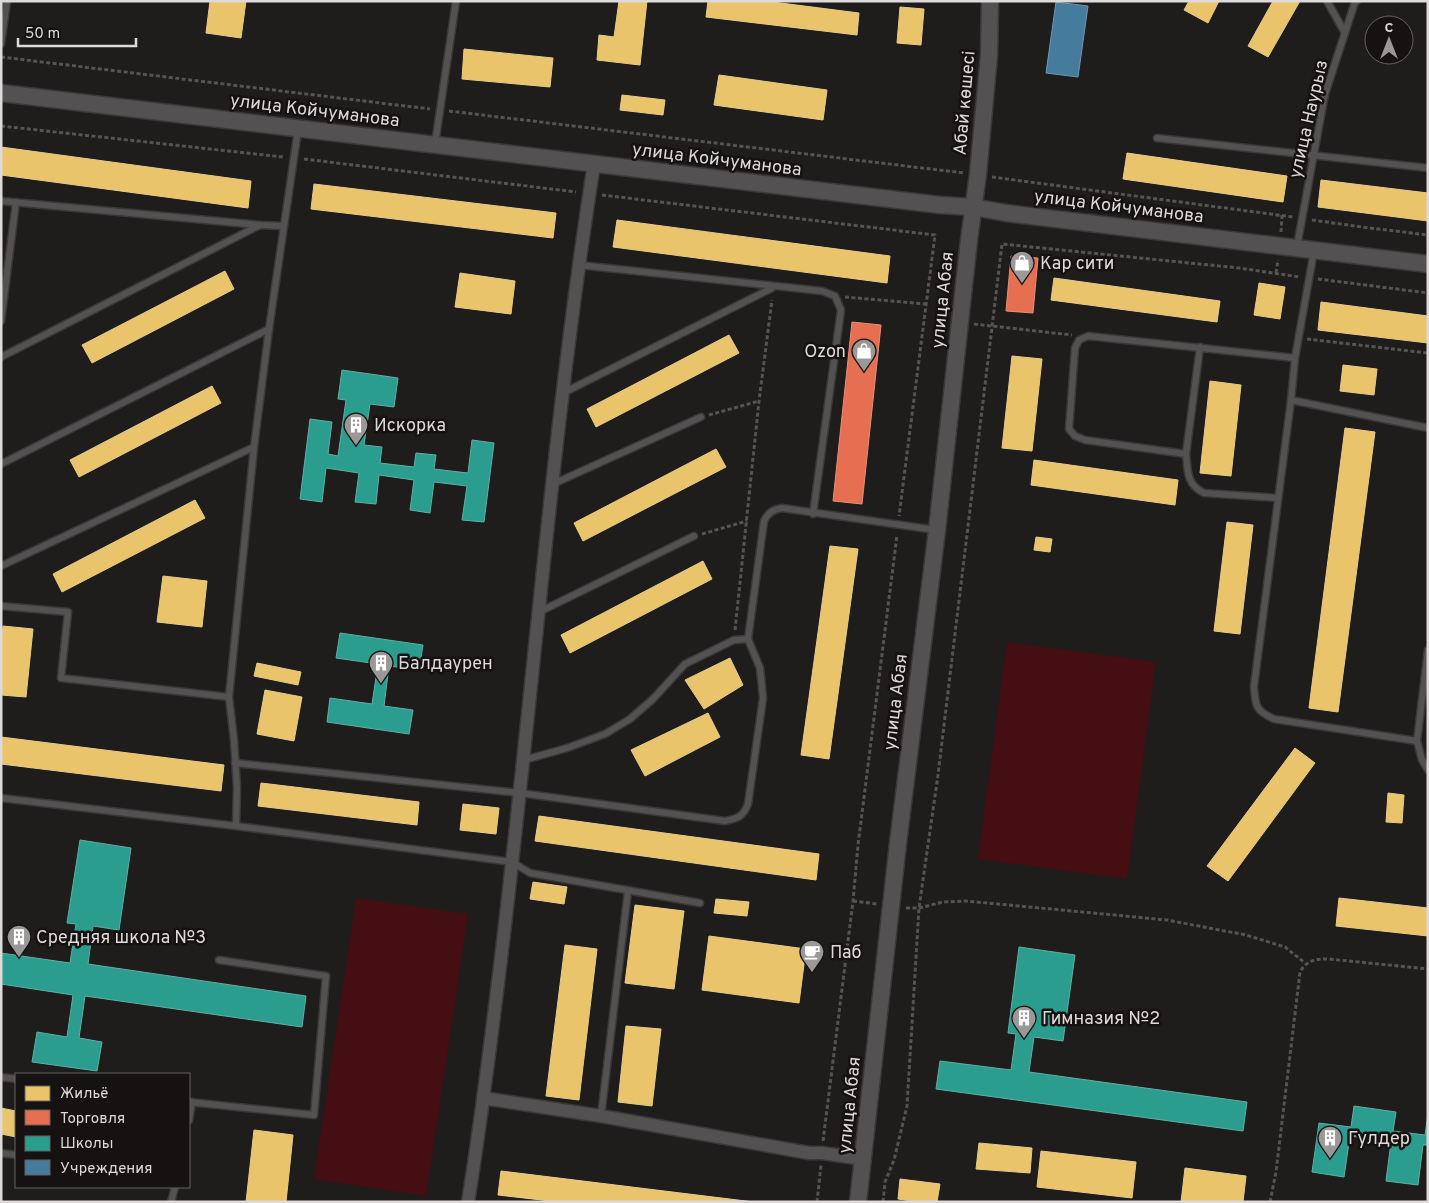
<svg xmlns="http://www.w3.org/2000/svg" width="1429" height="1203" viewBox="0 0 1429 1203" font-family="Overpass,sans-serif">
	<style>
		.green { fill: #450e12 }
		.homes { fill: #e9c46a; stroke: #e6cb8c }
		.shops { fill: #e76f51; stroke: #e48f7a }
		.schools { fill: #2a9d8f; stroke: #60afa6 }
		.public { fill: #457b9d; stroke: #7398af }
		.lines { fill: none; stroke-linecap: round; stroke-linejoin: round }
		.service-casing { stroke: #3c3838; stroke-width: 9 }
		.minor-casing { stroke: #3c3838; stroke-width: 15 }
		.tertiary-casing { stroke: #3c3838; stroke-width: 19 }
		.path { stroke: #555353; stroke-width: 3; stroke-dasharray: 4 2.5; stroke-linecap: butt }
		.service { stroke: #535151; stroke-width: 6 }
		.minor { stroke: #535151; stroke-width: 12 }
		.tertiary { stroke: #535151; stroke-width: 16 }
		.labels { text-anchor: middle; stroke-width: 5; stroke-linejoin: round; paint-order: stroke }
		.street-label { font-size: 18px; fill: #dedada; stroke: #171212 }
		.poi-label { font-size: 18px; fill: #dedada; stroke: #171212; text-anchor: start }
	</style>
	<rect width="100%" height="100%" fill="#1f1c1c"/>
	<g class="green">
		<polygon points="1007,642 1156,662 1127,879 978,859"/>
		<polygon points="356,898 468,914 426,1196 314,1179"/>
	</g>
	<g class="homes">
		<polygon points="210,1 246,1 241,38 206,33"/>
		<polygon points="619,1 647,1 640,65 597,60 599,35 614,37"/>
		<polygon points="708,1 765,1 859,13 857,35 706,17"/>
		<polygon points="1189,1 1219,1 1208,23 1184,10"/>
		<polygon points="1273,1 1300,1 1268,57 1248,46"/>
		<polygon points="900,7 924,9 921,45 897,43"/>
		<polygon points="464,49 553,58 550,87 462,79"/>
		<polygon points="719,75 827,90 823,120 714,105"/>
		<polygon points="622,95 665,100 663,115 620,110"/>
		<polygon points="1,147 251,181 248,208 1,175"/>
		<polygon points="1127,153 1287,176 1283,202 1123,179"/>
		<polygon points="1321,180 1428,193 1428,221 1318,207"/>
		<polygon points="314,184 556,213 553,238 311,209"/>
		<polygon points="617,220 890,256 887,283 613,247"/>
		<polygon points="225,271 234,289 92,363 82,345"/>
		<polygon points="460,273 515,281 511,314 455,307"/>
		<polygon points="1054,278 1220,301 1217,322 1051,300"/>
		<polygon points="1259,283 1285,287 1280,319 1254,315"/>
		<polygon points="1321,302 1428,316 1428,343 1318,330"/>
		<polygon points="729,335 739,353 596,427 587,409"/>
		<polygon points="1012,356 1042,359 1032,451 1002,448"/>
		<polygon points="1343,365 1377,369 1374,395 1340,391"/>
		<polygon points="1210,381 1241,385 1231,476 1200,473"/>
		<polygon points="212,386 221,403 79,477 70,460"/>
		<polygon points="1345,428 1375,432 1338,712 1309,708"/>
		<polygon points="716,449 726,467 583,541 574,523"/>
		<polygon points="1034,460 1178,480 1175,505 1031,485"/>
		<polygon points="195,500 205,518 62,592 53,574"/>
		<polygon points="1227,522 1253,525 1240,634 1214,631"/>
		<polygon points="1036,537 1052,539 1050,552 1034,550"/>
		<polygon points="830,546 858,549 829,759 801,755"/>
		<polygon points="703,561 712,579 570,653 561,635"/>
		<polygon points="163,576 207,581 202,627 157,622"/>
		<polygon points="3,626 33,629 26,697 1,695 1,644"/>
		<polygon points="730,658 743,685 704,709 685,680"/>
		<polygon points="257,663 301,672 298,685 254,676"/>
		<polygon points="265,690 302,697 294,741 257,734"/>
		<polygon points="708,713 720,737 645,776 631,750"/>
		<polygon points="1,737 224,765 221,791 1,764"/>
		<polygon points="1295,748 1315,763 1228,881 1207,866"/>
		<polygon points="261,783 419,802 417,825 258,806"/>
		<polygon points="1388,793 1404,795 1402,823 1386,822"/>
		<polygon points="463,804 499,808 496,834 460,830"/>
		<polygon points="539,816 819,854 816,880 535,841"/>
		<polygon points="533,882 567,887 564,904 530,899"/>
		<polygon points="1339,898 1428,908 1428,936 1336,926"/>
		<polygon points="716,899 749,902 747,916 714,913"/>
		<polygon points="635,905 684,911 674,989 625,983"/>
		<polygon points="709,936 806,949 799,1003 702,990"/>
		<polygon points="565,945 597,949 579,1100 546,1096"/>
		<polygon points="626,1026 661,1029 652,1106 618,1102"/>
		<polygon points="1,1108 16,1111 16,1137 1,1134"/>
		<polygon points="254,1130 293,1135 286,1202 246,1202"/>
		<polygon points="979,1143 1032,1148 1030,1173 976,1169"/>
		<polygon points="1041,1151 1136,1162 1132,1198 1037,1187"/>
		<polygon points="1185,1168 1246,1176 1243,1202 1181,1202"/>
		<polygon points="501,1171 754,1202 559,1202 498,1195"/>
		<polygon points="900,1179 940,1184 937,1202 918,1202 898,1199"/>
	</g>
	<g class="shops">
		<polygon points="1011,256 1038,258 1033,313 1006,311"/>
		<polygon points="852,322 881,325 862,504 833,501"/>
	</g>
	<g class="schools">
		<polygon points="342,370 398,378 394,407 370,404 364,445 382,447 380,463 414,467 416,453 436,455 434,469 468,473 472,440 494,443 484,522 462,520 467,486 434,482 430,513 410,510 414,480 379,475 376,504 355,502 359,473 326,468 322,502 300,499 310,419 332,422 328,454 338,456 346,400 338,399"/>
		<polygon points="340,633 423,645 419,670 389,666 384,706 413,710 409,734 327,722 330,698 372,704 378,664 336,658"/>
		<polygon points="80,840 131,848 119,930 93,926 88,964 306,996 302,1027 85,996 79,1038 102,1042 97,1071 32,1062 37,1032 67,1037 73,995 1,984 1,953 70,963 76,924 67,923"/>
		<polygon points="1019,947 1075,955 1063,1041 1034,1037 1029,1072 1247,1102 1243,1131 936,1089 940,1061 1011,1070 1016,1034 1008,1033"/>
		<polygon points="1354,1106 1396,1112 1393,1131 1425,1135 1428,1114 1428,1145 1423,1145 1418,1185 1386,1181 1391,1142 1350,1136 1344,1177 1312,1172 1319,1123 1351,1127"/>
	</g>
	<polygon class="public" points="1056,2 1088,6 1078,77 1046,73"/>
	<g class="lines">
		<defs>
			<g id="service">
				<polyline points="1327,1 1345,33"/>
				<polyline points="1,44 7,1"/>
				<polyline points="1157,138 1428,168"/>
				<polyline points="435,144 456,1"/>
				<polyline points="1,201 260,225 283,226"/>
				<polyline points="1297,246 1325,94 1355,2 1357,1"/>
				<polyline points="1314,251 1295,358 1291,400 1428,428"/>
				<polyline points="579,265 822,291 835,296 841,310 813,514"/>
				<polyline points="1,321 16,202"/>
				<polyline points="1200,347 1186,454 1085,440 1075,436 1069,429 1075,348 1079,340 1088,336 1295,358"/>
				<polyline points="1,357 260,225"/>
				<polyline points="563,393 772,288"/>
				<path d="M1291 400 1254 686C1255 706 1256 711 1274 719L1417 741 1428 650"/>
				<path d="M1186 454C1188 471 1186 484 1204 493L1278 498"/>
				<polyline points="1,464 269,329"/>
				<polyline points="553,484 701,417"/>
				<polyline points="1,566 254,447"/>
				<polyline points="1,606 68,612 61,678 229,697"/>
				<polyline points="539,612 694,536"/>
				<polyline points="1417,741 1422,760 1428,770"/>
				<polyline points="524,760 567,748 605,734 630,719 653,699 685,664 734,640 748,639"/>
				<path d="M235 763 520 793 725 821C738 818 743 817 748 804L763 698 760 668 748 639 764 521C768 513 772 510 782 508L936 530"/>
				<polyline points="1,798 236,826 512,862 530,873 700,903"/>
				<polyline points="236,826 237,788 234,740 229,697 254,447 269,329 298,130"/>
				<polyline points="1,1077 16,1079"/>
				<polyline points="189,1102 314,1115 326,976 219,960"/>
				<polyline points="601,1116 628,891"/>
				<polyline points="189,1120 192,1102"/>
				<polyline points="1,1153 16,1155"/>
				<polyline points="171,1202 175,1187"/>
			</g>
			<g id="minor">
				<polyline points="483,1098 601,1116 809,1153 822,1153 863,1159"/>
				<path d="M468 1202C480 1129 489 1056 498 983 532 710 551 436 594 164"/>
			</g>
			<g id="tertiary">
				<polyline points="1,93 940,205 973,207 1006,213 1428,264"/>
				<polyline points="858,1202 898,843 937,530 969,240 978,174 989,55 990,1"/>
			</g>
		</defs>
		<use href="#service" class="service-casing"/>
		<use href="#minor" class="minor-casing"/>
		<use href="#tertiary" class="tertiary-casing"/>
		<g class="path">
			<polyline points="1,57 430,109"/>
			<polyline points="449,111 964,173"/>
			<polyline points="1,126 283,157"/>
			<polyline points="304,159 576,192"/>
			<polyline points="992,177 1293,217"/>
			<polyline points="602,195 935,235 899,516"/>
			<polyline points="1312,220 1362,227 1428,235"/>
			<polyline points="1281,232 1282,215"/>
			<polyline points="1276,273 1278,260"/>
			<polyline points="1318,279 1428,293"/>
			<polyline points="845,297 926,304"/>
			<polyline points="974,324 1072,335"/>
			<polyline points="1307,339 1428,353"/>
			<polyline points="709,415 759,401"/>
			<polyline points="702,534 747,521"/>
			<polyline points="735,630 759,401 772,300"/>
			<polyline points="853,901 877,904"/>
			<polyline points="906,908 919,908 943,902 966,901 1167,920 1246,935 1285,947 1305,963"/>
			<polyline points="823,1141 853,901 858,845 897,535"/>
			<polyline points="817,1202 821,1165"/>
			<polyline points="883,1202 885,1182 894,1160 907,1106 919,908 938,775 1002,244 1239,268 1300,277"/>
			<path d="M1270 1202 1276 1172 1300 972C1307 960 1315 959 1329 959L1428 969"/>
		</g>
		<use href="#service" class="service"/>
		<use href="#minor" class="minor"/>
		<use href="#tertiary" class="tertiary"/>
	</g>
	<defs>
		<symbol id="shop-pin" viewBox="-11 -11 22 30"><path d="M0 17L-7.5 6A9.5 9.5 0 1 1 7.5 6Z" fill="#9b9898" stroke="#171212"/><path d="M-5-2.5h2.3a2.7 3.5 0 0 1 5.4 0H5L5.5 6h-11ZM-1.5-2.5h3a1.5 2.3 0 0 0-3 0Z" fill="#fff"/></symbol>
		<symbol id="building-pin" viewBox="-11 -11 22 30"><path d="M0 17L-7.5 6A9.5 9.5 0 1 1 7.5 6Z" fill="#9b9898" stroke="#171212"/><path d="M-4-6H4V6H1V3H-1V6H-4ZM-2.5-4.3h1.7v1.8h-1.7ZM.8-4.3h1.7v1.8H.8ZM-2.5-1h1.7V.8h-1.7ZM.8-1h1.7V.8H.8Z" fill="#fff"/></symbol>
		<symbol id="cafe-pin" viewBox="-11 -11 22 30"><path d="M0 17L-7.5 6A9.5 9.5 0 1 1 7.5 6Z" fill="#9b9898" stroke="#171212"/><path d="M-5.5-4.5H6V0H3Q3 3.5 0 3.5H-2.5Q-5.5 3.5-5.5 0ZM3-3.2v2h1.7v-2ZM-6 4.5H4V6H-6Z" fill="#fff"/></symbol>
	</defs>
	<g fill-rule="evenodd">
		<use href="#shop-pin" x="1008" y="249" width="28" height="38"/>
		<use href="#shop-pin" x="850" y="337" width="28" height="38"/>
		<use href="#building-pin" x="342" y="411" width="28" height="38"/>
		<use href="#building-pin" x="367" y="649" width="28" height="38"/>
		<use href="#building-pin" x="5" y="923" width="28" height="38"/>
		<use href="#cafe-pin" x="798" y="938" width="28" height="38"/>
		<use href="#building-pin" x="1010" y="1004" width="28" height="38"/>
		<use href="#building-pin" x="1316" y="1124" width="28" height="38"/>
	</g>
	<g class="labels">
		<g class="street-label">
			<text transform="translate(964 103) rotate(-85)" y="6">Абай көшесі</text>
			<text transform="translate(315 110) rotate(7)" y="6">улица Койчуманова</text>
			<text transform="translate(1308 119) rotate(-77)" y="6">улица Наурыз</text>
			<text transform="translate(717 159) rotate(7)" y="6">улица Койчуманова</text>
			<text transform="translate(1119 206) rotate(7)" y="6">улица Койчуманова</text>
			<text transform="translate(942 300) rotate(-84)" y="6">улица Абая</text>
			<text transform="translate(895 702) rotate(-83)" y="6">улица Абая</text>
			<text transform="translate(849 1105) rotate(-84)" y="6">улица Абая</text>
		</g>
		<g class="poi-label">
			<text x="1040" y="269">Кар сити</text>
			<text x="846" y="357" text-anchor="end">Ozon</text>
			<text x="374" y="431">Искоркa</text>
			<text x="398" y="669">Балдаурен</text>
			<text x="36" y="943">Средняя школа №3</text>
			<text x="830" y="958">Паб</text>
			<text x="1042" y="1024">Гимназия №2</text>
			<text x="1348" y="1144">Гулдер</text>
		</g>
	</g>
	<rect width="1429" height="1203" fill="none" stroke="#dedada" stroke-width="5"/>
	<rect x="15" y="1073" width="175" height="115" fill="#171212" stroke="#676262"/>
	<rect x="25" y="1086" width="25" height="15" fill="#e9c46a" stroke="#676262"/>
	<text x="60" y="1098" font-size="15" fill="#dedada">Жильё</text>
	<rect x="25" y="1110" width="25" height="15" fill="#e76f51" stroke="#676262"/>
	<text x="60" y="1123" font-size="15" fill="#dedada">Торговля</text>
	<rect x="25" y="1136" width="25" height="15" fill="#2a9d8f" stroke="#676262"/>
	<text x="60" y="1148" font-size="15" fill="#dedada">Школы</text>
	<rect x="25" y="1160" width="25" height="15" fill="#457b9d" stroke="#676262"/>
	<text x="60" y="1173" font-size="15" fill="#dedada">Учреждения</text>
	<g transform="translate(1389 40)"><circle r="24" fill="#171212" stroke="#676262"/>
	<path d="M0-4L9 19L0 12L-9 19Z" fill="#9b9898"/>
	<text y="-8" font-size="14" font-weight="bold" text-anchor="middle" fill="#dedada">С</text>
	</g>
	<path d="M18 38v8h118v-8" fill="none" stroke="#dedada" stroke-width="2.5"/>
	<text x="25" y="38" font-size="15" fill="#dedada" stroke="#171212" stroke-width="4" paint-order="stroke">50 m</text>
</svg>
